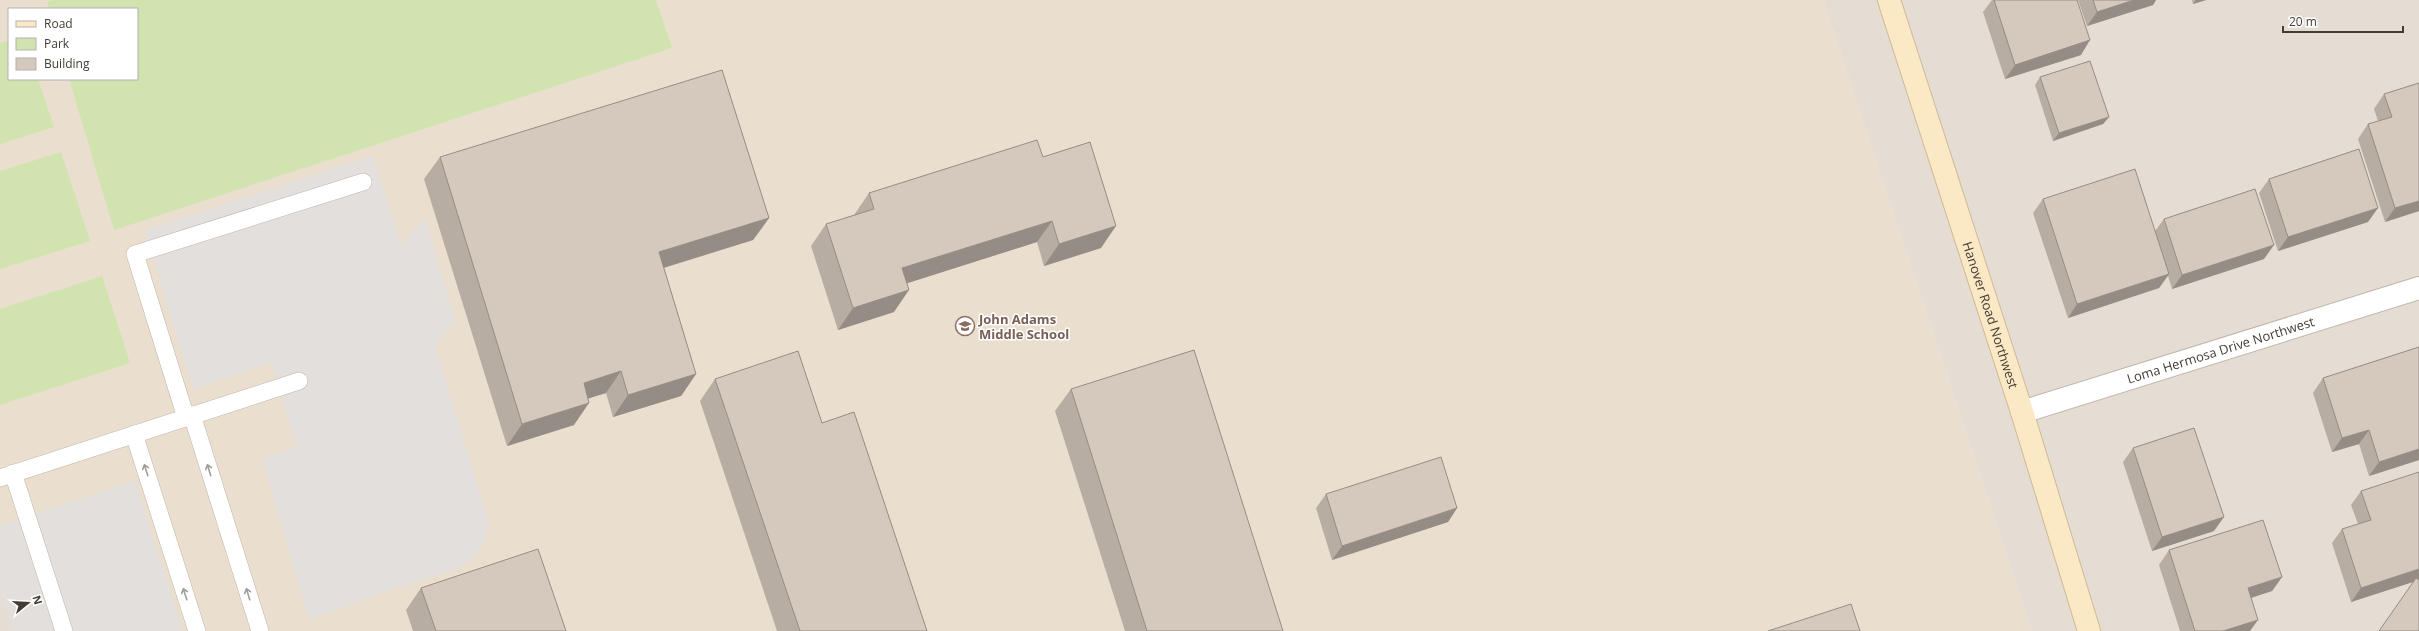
<svg xmlns="http://www.w3.org/2000/svg" width="2419" height="631" viewBox="0 0 2419 631" font-family="'Open Sans',sans-serif">
	<style>
		.residential { fill: #e5ddd3 }
		.education { fill: #eadfcf; fill-rule: evenodd }
		.green { fill: #d1e3af }
		.parking { fill: #e2dfdc }
		.lines { fill: none; stroke-linecap: round; stroke-linejoin: round }
		.lane-casing { stroke: #bfb5ab; stroke-width: 18 }
		.street-casing { stroke: #bfb5ab; stroke-width: 24 }
		.secondary-casing { stroke: #cfba97; stroke-width: 24 }
		.lane { stroke: #fff; stroke-width: 17 }
		.street { stroke: #fff; stroke-width: 22 }
		.secondary { stroke: #fbe8c4; stroke-width: 22 }
		.wall { fill: #b7ada3 }
		.shaded-wall { fill: #958d85 }
		.building { fill: #d5c9be; stroke: #958d85 }
		.oneway { stroke: #a19e9a }
		.labels { text-anchor: middle; stroke-width: 3; stroke-linejoin: round; paint-order: stroke }
		.street-label { font-size: 13px; fill: #433c35; stroke: #fff }
		.education-label { font-size: 13px; font-weight: bold; fill: #785e54; stroke: #fff; text-anchor: start }
	</style>
	<rect width="100%" height="100%" fill="#f1ece4"/>
	<g class="residential">
		<polygon points="1823,0 2419,0 2419,631 2032,631"/>
		<polygon points="0,573 18,631 0,631"/>
	</g>
	<path class="education" d="M0 0H1823L2032 631H18L0 573ZM9 9H137V79H9Z"/>
	<g class="green">
		<polygon points="53,0 656,0 672,48 114,230 69,79 137,79 137,9 49,9 47,2"/>
		<polygon points="9,40 9,79 38,79 54,127 0,144 0,43"/>
		<polygon points="61,152 90,241 0,269 0,171"/>
		<polygon points="102,276 130,363 0,405 0,309"/>
	</g>
	<g class="parking">
		<polygon points="373,156 401,246 425,218 455,320 435,346 489,524 482,548 461,568 391,590 309,620 262,458 297,447 271,362 193,390 145,230"/>
		<polygon points="135,481 183,631 14,631 0,589 0,526"/>
	</g>
	<g class="lines">
		<defs>
			<g id="lane">
				<polyline points="192,415 260,631"/>
				<polyline points="186,418 135,254 363,182"/>
				<polyline points="134,434 197,631"/>
				<polyline points="13,473 64,631"/>
				<polyline points="0,478 299,381"/>
			</g>
			<g id="street">
				<path id="s1" d="M2022 412 2419 288"/>
			</g>
			<g id="secondary">
				<path id="s2" d="M1889 0 2022 412 2089 631"/>
			</g>
		</defs>
		<use href="#lane" class="lane-casing"/>
		<use href="#street" class="street-casing"/>
		<use href="#secondary" class="secondary-casing"/>
		<use href="#lane" class="lane"/>
		<use href="#street" class="street"/>
		<use href="#secondary" class="secondary"/>
	</g>
	<g class="wall">
		<polygon points="1992,0 2077,0 2081,55 2005,79 1983,12"/>
		<polygon points="2078,0 2156,0 2153,5 2087,26"/>
		<polygon points="2192,0 2206,0 2193,4"/>
		<polygon points="2040,77 2109,117 2103,124 2053,141 2035,85"/>
		<polygon points="2419,83 2419,211 2385,222 2358,139 2368,124 2378,121 2374,109 2384,94"/>
		<polygon points="440,157 769,218 753,240 664,268 696,374 681,396 613,417 606,393 588,398 574,425 507,446 424,179"/>
		<polygon points="1043,157 1101,248 1044,266 1037,242 907,283 894,312 838,330 811,246 826,224 854,215 869,193"/>
		<polygon points="2269,179 2368,222 2278,251 2259,193"/>
		<polygon points="2043,199 2155,231 2164,219 2264,259 2172,289 2168,276 2159,288 2068,318 2033,213"/>
		<polygon points="2419,347 2419,460 2369,476 2359,444 2332,452 2313,393 2323,378"/>
		<polygon points="715,379 822,423 927,631 777,631 700,401"/>
		<polygon points="1071,389 1283,631 1125,631 1055,411"/>
		<polygon points="2133,448 2214,531 2152,551 2123,462"/>
		<polygon points="2361,491 2413,582 2351,602 2332,543 2342,529 2358,524 2351,505"/>
		<polygon points="1326,494 1457,508 1448,522 1332,560 1316,508"/>
		<polygon points="2169,550 2282,577 2272,591 2251,598 2250,631 2180,631 2159,565"/>
		<polygon points="421,588 566,631 413,631 406,610"/>
	</g>
	<g class="shaded-wall">
		<polygon points="2134,0 2156,0 2153,5 2087,26 2097,12"/>
		<polygon points="2196,0 2206,0 2193,4"/>
		<polygon points="2090,40 2081,55 2005,79 2015,65"/>
		<polygon points="2109,117 2103,124 2053,141 2059,133"/>
		<polygon points="2419,201 2419,211 2385,222 2395,208"/>
		<polygon points="2378,208 2368,222 2278,251 2288,237"/>
		<polygon points="769,218 753,240 643,274 659,252"/>
		<polygon points="1052,221 1037,242 886,290 902,268"/>
		<polygon points="1116,226 1101,248 1044,266 1059,244"/>
		<polygon points="2274,245 2264,259 2172,289 2182,275"/>
		<polygon points="2169,274 2159,288 2068,318 2077,304"/>
		<polygon points="909,290 894,312 838,330 853,308"/>
		<polygon points="621,371 606,393 568,405 584,383"/>
		<polygon points="696,374 681,396 613,417 628,395"/>
		<polygon points="589,403 574,425 507,446 522,424"/>
		<polygon points="2369,430 2359,444 2332,452 2342,438"/>
		<polygon points="2419,449 2419,460 2369,476 2379,462"/>
		<polygon points="1457,508 1448,522 1332,560 1342,546"/>
		<polygon points="2224,517 2214,531 2152,551 2162,537"/>
		<polygon points="2419,569 2419,580 2351,602 2361,588"/>
		<polygon points="2282,577 2272,591 2238,602 2248,588"/>
		<polygon points="2258,620 2250,631 2223,631"/>
	</g>
	<g class="building">
		<polygon points="1994,0 2077,0 2090,40 2015,65"/>
		<polygon points="2093,0 2134,0 2097,12"/>
		<polygon points="2090,61 2109,117 2059,133 2040,77"/>
		<polygon points="722,70 769,218 659,252 696,374 628,395 621,371 584,383 589,403 522,424 440,157"/>
		<polygon points="2419,83 2419,201 2395,208 2368,124 2392,117 2384,94"/>
		<polygon points="1037,140 1043,157 1090,142 1116,226 1059,244 1052,221 902,268 909,290 853,308 826,224 874,209 869,193"/>
		<polygon points="2359,149 2378,208 2288,237 2269,179"/>
		<polygon points="2135,169 2169,274 2077,304 2043,199"/>
		<polygon points="2255,189 2274,245 2182,275 2164,219"/>
		<polygon points="2419,347 2419,449 2379,462 2369,430 2342,438 2323,378"/>
		<polygon points="1194,350 1283,631 1147,631 1071,389"/>
		<polygon points="798,351 822,423 854,412 927,631 800,631 715,379"/>
		<polygon points="2194,428 2224,517 2162,537 2133,448"/>
		<polygon points="1441,457 1457,508 1342,546 1326,494"/>
		<polygon points="2419,472 2419,569 2361,588 2342,529 2371,520 2361,491"/>
		<polygon points="2263,520 2282,577 2248,588 2258,620 2223,631 2195,631 2169,550"/>
		<polygon points="538,549 566,631 436,631 421,588"/>
		<polygon points="2416,578 2419,580 2419,631 2379,631"/>
		<polygon points="1851,604 1860,631 1768,631"/>
	</g>
	<defs><path id="oneway-shaft" d="M-6 0H5M1.5-3L5.5 0L1.5 3" fill="none" stroke-width="1.6" stroke-linecap="round" stroke-linejoin="round"/></defs>
	<g class="oneway">
		<use href="#oneway-shaft" transform="translate(146 470) rotate(-108)"/>
		<use href="#oneway-shaft" transform="translate(209 470) rotate(-107)"/>
		<use href="#oneway-shaft" transform="translate(185 594) rotate(-108)"/>
		<use href="#oneway-shaft" transform="translate(248 594) rotate(-107)"/>
	</g>
	<defs>
		<symbol id="school-ring" viewBox="-11 -11 22 22"><circle r="9.5" fill="#fff" stroke="#8d6e63" stroke-width="1.5"/><path d="M0-5L7-2L0 1L-7-2ZM-4 1L0 2.5L4 1V4Q0 6-4 4Z" fill="#8d6e63"/></symbol>
	</defs>
	<g fill-rule="evenodd">
		<use href="#school-ring" x="954" y="315" width="22" height="22"/>
	</g>
	<g class="labels">
		<g class="street-label">
			<text dy="5" stroke="none"><textPath href="#s2" startOffset="331">Hanover Road Northwest</textPath></text>
			<text dy="5" stroke="none"><textPath href="#s1" startOffset="208">Loma Hermosa Drive Northwest</textPath></text>
		</g>
		<g class="education-label">
			<text x="979" y="324">John Adams<tspan x="979" dy="15">Middle School</tspan></text>
		</g>
	</g>
	<rect x="8" y="8" width="130" height="72" fill="#ffffff" stroke="#b4b1ae"/>
	<rect x="16" y="21" width="20" height="6" fill="#fbe8c4" stroke="#b4b1ae"/>
	<text x="44" y="28" font-size="12" fill="#433c35">Road</text>
	<rect x="16" y="38" width="20" height="12" fill="#d1e3af" stroke="#b4b1ae"/>
	<text x="44" y="48" font-size="12" fill="#433c35">Park</text>
	<rect x="16" y="58" width="20" height="12" fill="#d5c9be" stroke="#b4b1ae"/>
	<text x="44" y="68" font-size="12" fill="#433c35">Building</text>
	<g transform="translate(28 603) rotate(72)" stroke="#ffffff" stroke-width="3" paint-order="stroke">
	<path d="M0-3L7 15L0 10L-7 15Z" fill="#433c35"/>
	<text y="-6" font-size="11" font-weight="bold" text-anchor="middle" fill="#433c35">N</text>
	</g>
	<path d="M2283 26v6h120v-6" fill="none" stroke="#433c35" stroke-width="2"/>
	<text x="2289" y="26" font-size="12" fill="#433c35" stroke="#ffffff" stroke-width="3" paint-order="stroke">20 m</text>
</svg>
